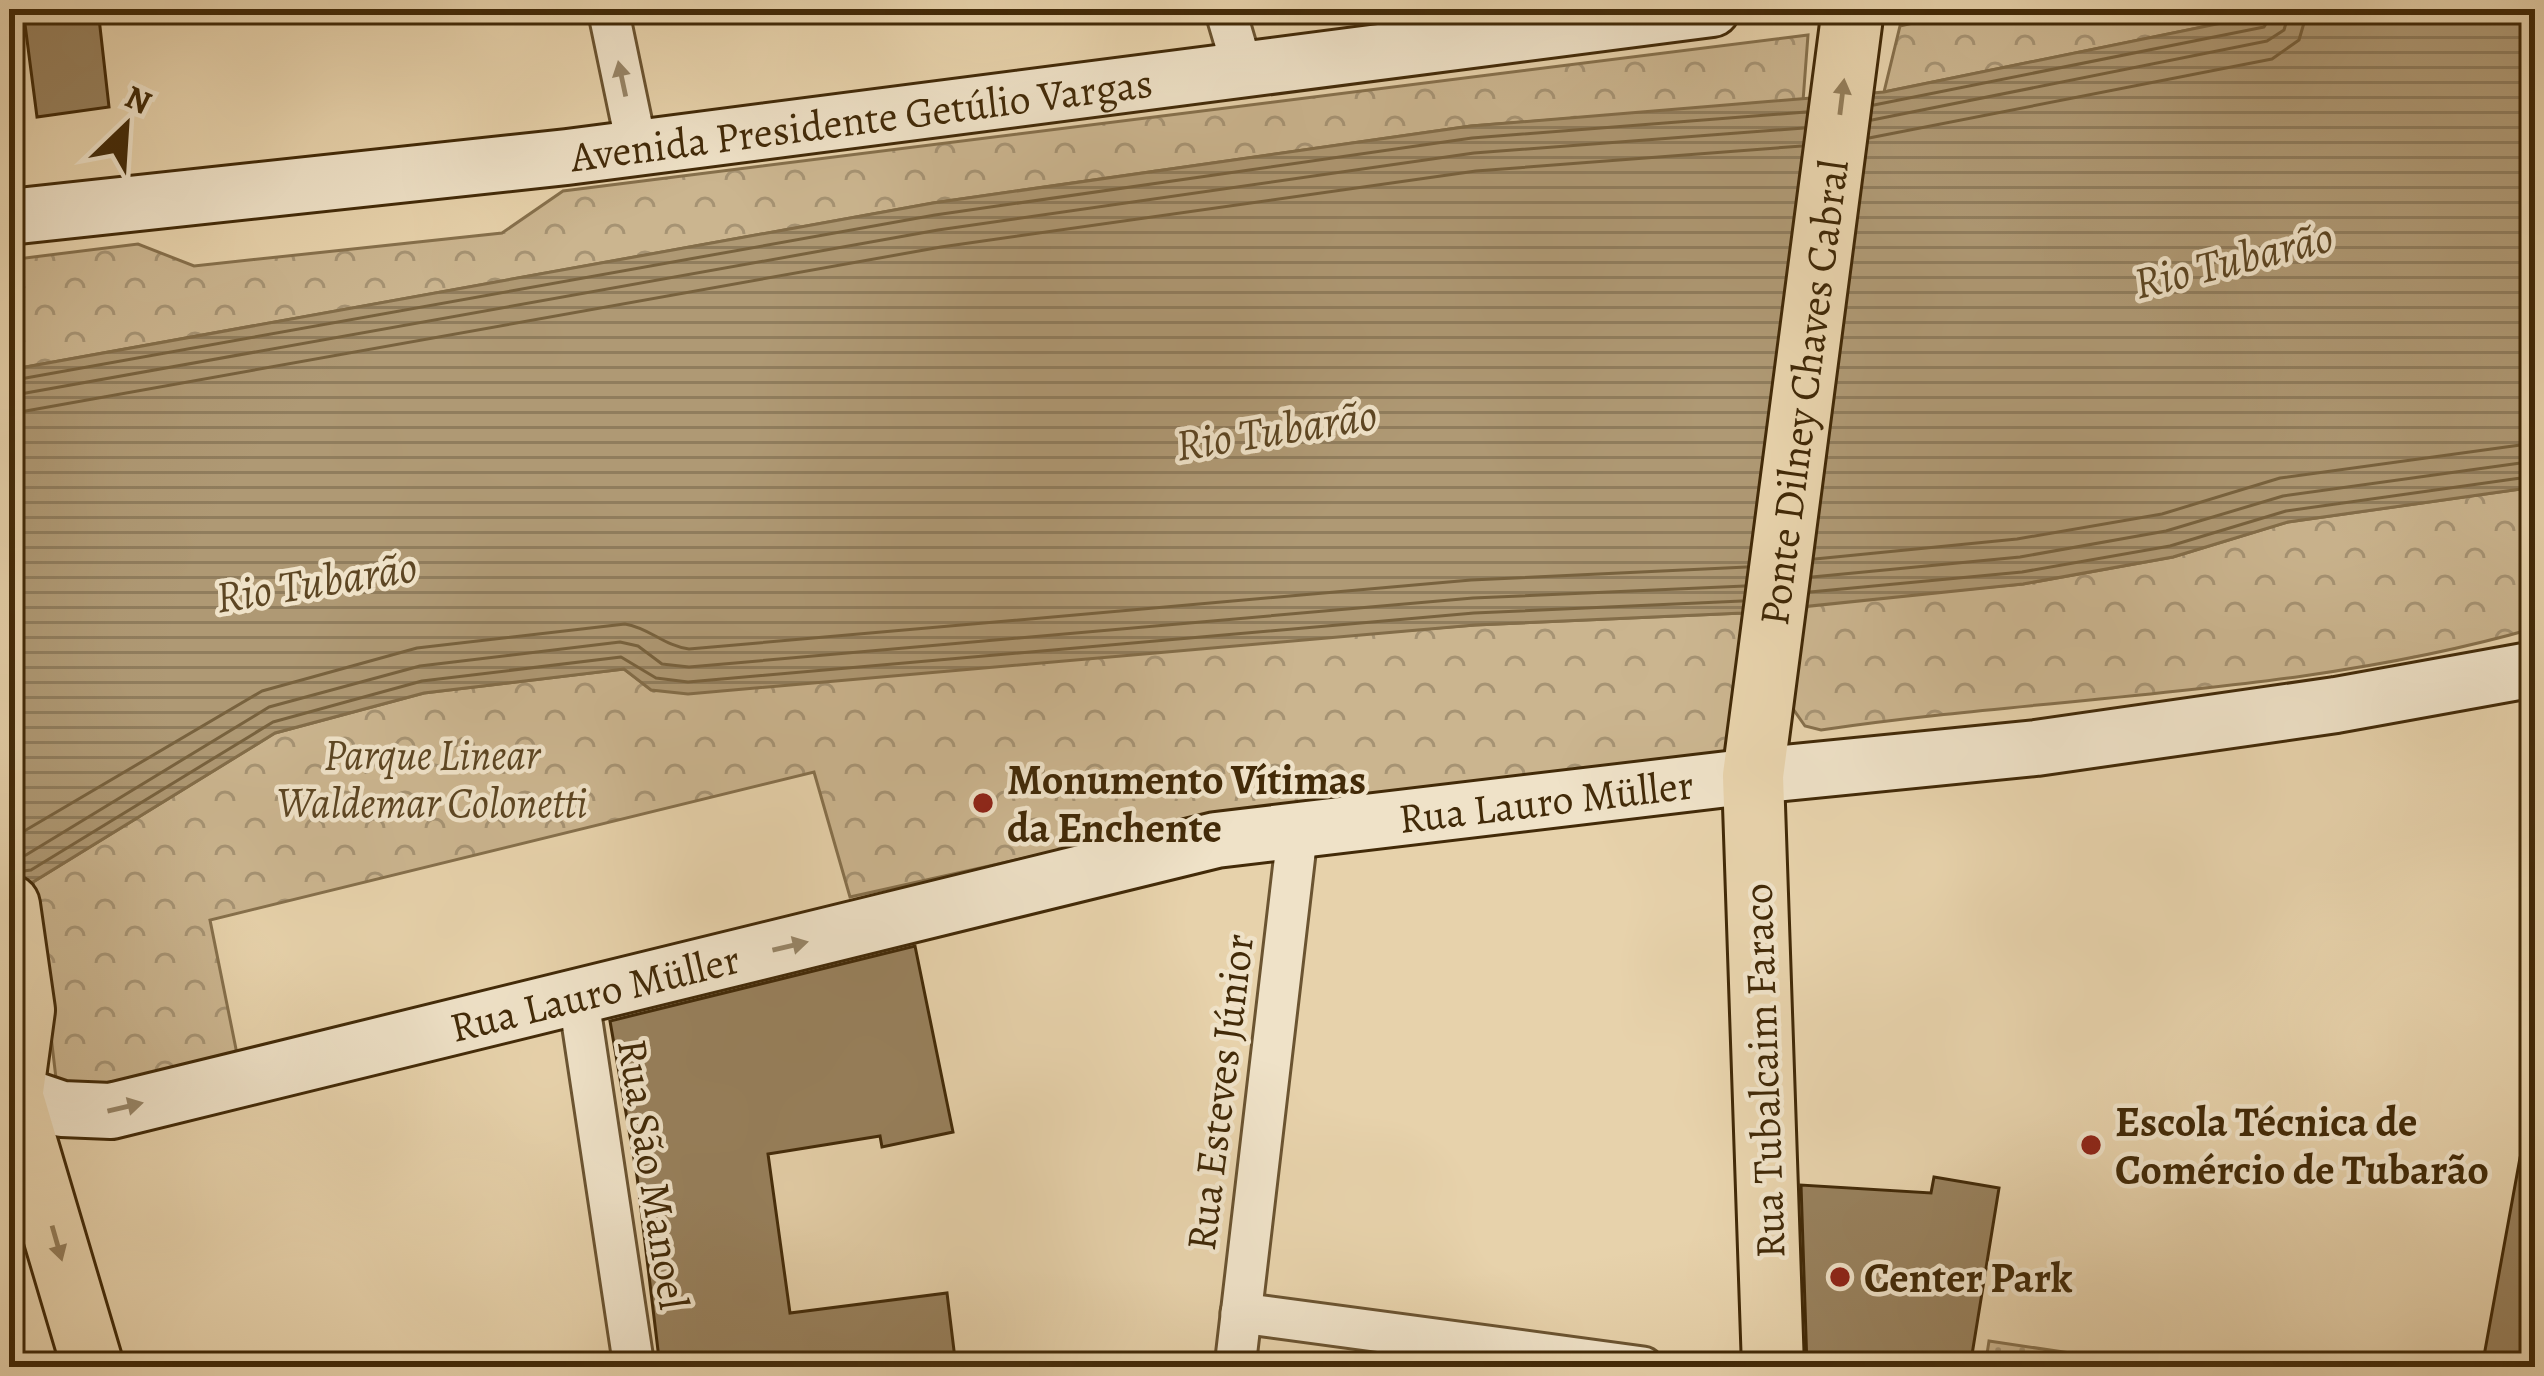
<svg xmlns="http://www.w3.org/2000/svg" width="2544" height="1376" viewBox="0 0 2544 1376" font-family="Alegreya,serif">
	<style>
		.park { fill: url(#park-crowns); stroke: #86704c; stroke-width: 3 }
		.garden { fill: url(#garden-dots); stroke: #86704c; stroke-width: 3 }
		.water { fill: url(#water-rules); stroke: #836d49; stroke-width: 3 }
		.lines { fill: none; stroke-linecap: round; stroke-linejoin: round }
		.shore { stroke: #78623e; stroke-width: 3 }
		.building { fill: #98815d; stroke: #422a08; stroke-width: 3 }
		.street-casing { stroke: #6b5431; stroke-width: 45 }
		.secondary-casing { stroke: #422a08; stroke-width: 60 }
		.primary-casing { stroke: #422a08; stroke-width: 66 }
		.street { stroke: #efe2c8; stroke-width: 39 }
		.secondary { stroke: #efe2c8; stroke-width: 54 }
		.primary { stroke: #e7d2ab; stroke-width: 60 }
		.oneway { fill: #988668 }
		.oneway2 { fill: #947e5a }
		.poi-dot { fill: #8f2418; stroke: #efe2c8; stroke-width: 4.5 }
		.labels { text-anchor: middle; stroke-width: 9; stroke-linejoin: round; paint-order: stroke }
		.street-label { font-size: 42px; fill: #422a08; stroke: #efe2c8 }
		.park-label { font-size: 42px; font-style: italic; fill: #5d4623; stroke: #efe2c8 }
		.poi-label { font-size: 42px; font-weight: bold; fill: #422a08; stroke: #efe2c8; text-anchor: start }
		.water-label { font-size: 45px; font-style: italic; fill: #5d4623; stroke: #efe2c8 }
	</style>
	<defs>
		<pattern id="park-crowns" width="20" height="18" patternUnits="userSpaceOnUse" patternTransform="scale(3)"><rect width="20" height="18" fill="#cbb58f"/><path d="M2 6a3 3 0 1 1 6 0M12 15a3 3 0 1 1 6 0" fill="none" stroke="#a69373"/></pattern>
		<pattern id="garden-dots" width="8" height="8" patternUnits="userSpaceOnUse" patternTransform="scale(3)"><rect width="8" height="8" fill="#cbb58f"/><path d="M2 2h.1M6 6h.1" fill="none" stroke="#a69373" stroke-width="1.8" stroke-linecap="round"/></pattern>
		<pattern id="water-rules" width="6" height="5" patternUnits="userSpaceOnUse" patternTransform="scale(3)"><rect width="6" height="5" fill="#af9974"/><path d="M0 2.5h6" fill="none" stroke="#907d5d"/></pattern>
	</defs>
	<rect width="100%" height="100%" fill="#e7d2ab"/>
	<filter id="stains"><feTurbulence type="fractalNoise" baseFrequency=".00167" numOctaves="4"/><feColorMatrix values="0 0 0 0 .2 0 0 0 0 .09 0 0 0 0 .02 0 0 0 .5 -.17"/></filter>
	<radialGradient id="worn" r=".72"><stop offset=".6" stop-color="#630" stop-opacity="0"/><stop offset="1" stop-color="#630" stop-opacity=".3"/></radialGradient>
	<g class="park">
		<polygon points="1973,9 2290,9 1884,92 1900,26"/>
		<polygon points="1808,35 1803,101 1471,126 933,203 9,370 9,260 138,244 194,266 502,233 563,191"/>
		<path d="M2535 487V628C2303 695 2058 695 1821 730L1805 726 1789 703 1798 605 2023 584 2173 557 2288 522Z"/>
		<polygon points="1743,613 1726,754 1232,812 850,897 814,772 210,920 237,1054 123,1089 57,1087 33,882 275,733 424,693 624,669 652,690 1475,625"/>
	</g>
	<polygon class="garden" points="1989,1341 2164,1367 1985,1367"/>
	<polygon class="water" points="2290,9 2535,9 2535,487 2288,522 2173,557 2023,584 1743,613 1475,625 688,694 651,690 624,669 424,693 275,733 33,882 9,885 9,370 933,203 1471,126 1884,92"/>
	<g class="lines">
		<g class="shore">
			<polyline points="1874,105 2264,27 2275,9"/>
			<polyline points="1872,120 2267,41 2284,30 2290,9"/>
			<polyline points="1869,138 2272,59 2299,40 2308,9"/>
			<polyline points="9,381 935,215 1472,138 1806,112"/>
			<polyline points="9,396 938,230 1474,153 1804,128"/>
			<polyline points="9,414 941,247 1476,171 1802,146"/>
			<polyline points="1815,559 2017,539 2162,514 2280,478 2535,443"/>
			<polyline points="1812,577 2020,557 2166,531 2283,496 2535,461"/>
			<polyline points="1810,592 2022,572 2170,546 2286,511 2535,476"/>
			<path d="M9 840 262 691 417 648 625 624C650 628 664 646 689 649L1471 580 1747 567"/>
			<polyline points="9,858 26,855 269,707 420,666 620,642 638,646 662,664 689,667 1473,598 1745,586"/>
			<polyline points="9,873 31,870 273,722 422,681 621,657 656,678 688,682 1474,613 1742,601"/>
		</g>
	</g>
	<g class="building">
		<polygon points="23,9 98,9 109,107 37,117"/>
		<polygon points="915,946 953,1132 882,1147 880,1136 768,1154 790,1313 947,1293 956,1367 660,1367 637,1176 610,1021"/>
		<polygon points="2520,1158 2535,1160 2535,1367 2482,1367"/>
		<polygon points="1934,1177 1999,1188 1970,1367 1807,1367 1801,1185 1931,1193"/>
	</g>
	<g class="lines">
		<defs>
			<g id="street">
				<polyline points="608,9 637,148"/>
				<polyline points="1225,9 1243,70"/>
				<polyline points="578,995 634,1367"/>
				<polyline points="1241,1313 1643,1367"/>
				<polyline points="1235,1367 1298,828"/>
			</g>
			<g id="secondary">
				<path id="s1" d="M9 217 567 157 1712 9"/>
				<path id="s2" d="M9 1091 62 1109 111 1111 1216 840 1753 776 2036 748 2336 705 2535 669"/>
			</g>
			<g id="primary">
				<polyline points="9,905 24,1010 13,1091"/>
				<polyline points="9,1084 93,1367"/>
				<path id="s3" d="M1773 1367 1753 776 1853 9"/>
			</g>
		</defs>
		<use href="#street" class="street-casing"/>
		<use href="#secondary" class="secondary-casing"/>
		<use href="#primary" class="primary-casing"/>
		<use href="#street" class="street"/>
		<use href="#secondary" class="secondary"/>
		<use href="#primary" class="primary"/>
	</g>
	<defs><path id="oneway-solid" d="M-6-.8H1V-3.2L6.5 0L1 3.2V.8H-6Z" transform="scale(3)"/></defs>
	<g class="oneway">
		<use href="#oneway-solid" transform="translate(622 79) rotate(-102)"/>
		<use href="#oneway-solid" transform="translate(790 946) rotate(-13)"/>
		<use href="#oneway-solid" transform="translate(125 1107) rotate(-13)"/>
	</g>
	<g class="oneway2">
		<use href="#oneway-solid" transform="translate(1842 97) rotate(-83)"/>
		<use href="#oneway-solid" transform="translate(57 1243) rotate(74)"/>
	</g>
	<g class="poi-dot">
		<circle cx="983" cy="803" r="12"/>
		<circle cx="2091" cy="1145" r="12"/>
		<circle cx="1840" cy="1277" r="12"/>
	</g>
	<g class="labels">
		<g class="street-label">
			<text dy="15" stroke="none"><textPath href="#s1" startOffset="858">Avenida Presidente Getúlio Vargas</textPath></text>
			<text dy="15" stroke="none"><textPath href="#s3" startOffset="978">Ponte Dilney Chaves Cabral</textPath></text>
			<text dy="15" stroke="none"><textPath href="#s2" startOffset="1575">Rua Lauro Müller</textPath></text>
			<text dy="15" stroke="none"><textPath href="#s2" startOffset="603">Rua Lauro Müller</textPath></text>
			<text transform="translate(1763 1071) rotate(-92)" y="15">Rua Tubalcaim Faraco</text>
			<text transform="translate(1219 1092) rotate(-83)" y="15">Rua Esteves Júnior</text>
			<text transform="translate(654 1174) rotate(81)" y="15">Rua São Manoel</text>
		</g>
		<g class="park-label">
			<text x="432" y="769">Parque Linear<tspan x="432" dy="48">Waldemar Colonetti</tspan></text>
		</g>
		<g class="poi-label">
			<text x="1007" y="794">Monumento Vítimas<tspan x="1007" dy="48">da Enchente</tspan></text>
			<text x="2115" y="1136">Escola Técnica de<tspan x="2115" dy="48">Comércio de Tubarão</tspan></text>
			<text x="1864" y="1292">Center Park</text>
		</g>
		<g class="water-label">
			<text transform="translate(2233 259) rotate(-14)" y="16">Rio Tubarão</text>
			<text transform="translate(1276 429) rotate(-9)" y="16">Rio Tubarão</text>
			<text transform="translate(316 581) rotate(-9)" y="16">Rio Tubarão</text>
		</g>
	</g>
	<rect width="2544" height="1376" fill="none" stroke="#e7d2ab" stroke-width="48"/>
	<rect x="12" y="12" width="2520" height="1352" fill="none" stroke="#422a08" stroke-width="6"/>
	<rect x="24" y="24" width="2496" height="1328" fill="none" stroke="#422a08" stroke-width="3"/>
	<g transform="translate(126 126) rotate(25)" stroke="#efe2c8" stroke-width="9" paint-order="stroke">
	<path d="M0-9L21 45L0 30L-21 45Z" fill="#422a08"/>
	<text y="-18" font-size="33" font-weight="bold" text-anchor="middle" fill="#422a08">N</text>
	</g>
	<rect width="100%" height="100%" filter="url(#stains)"/>
	<rect width="100%" height="100%" fill="url(#worn)"/>
</svg>
